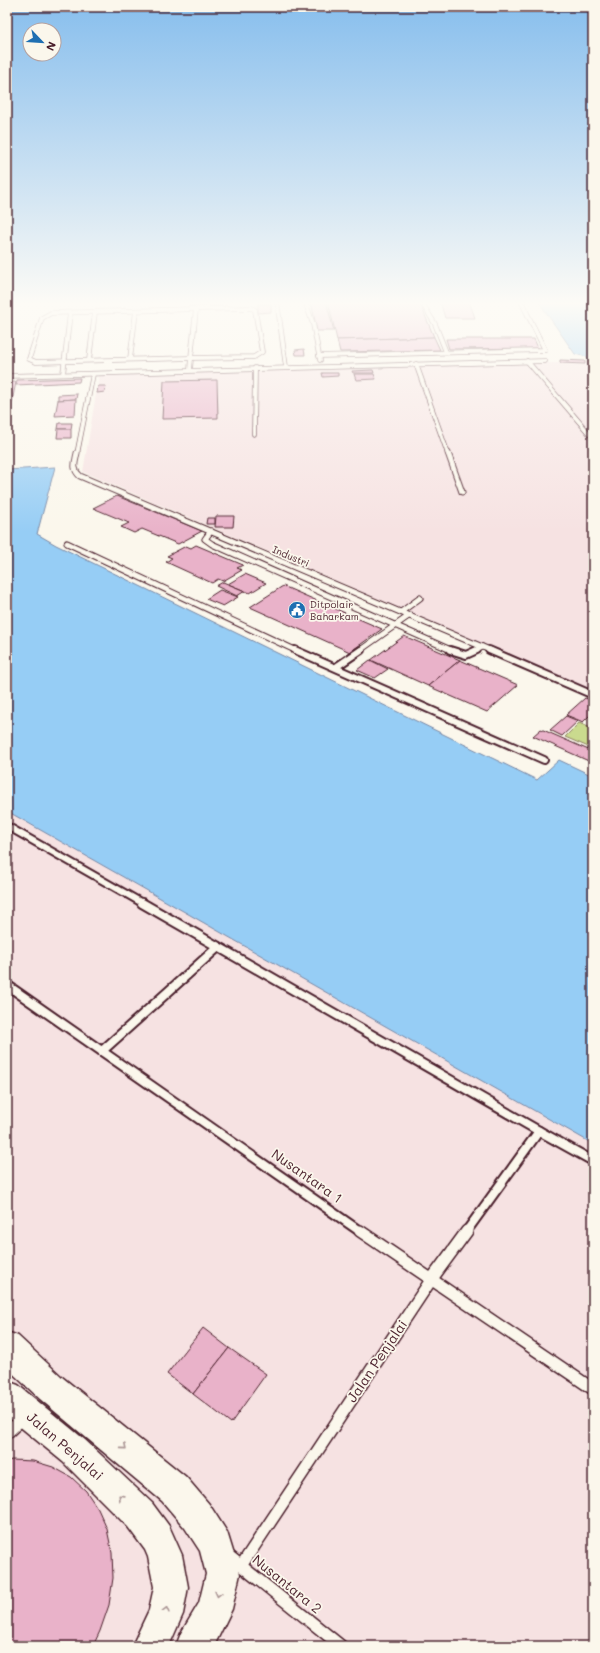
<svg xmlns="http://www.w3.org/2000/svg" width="600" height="1653" viewBox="0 0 600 1653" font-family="Mali,sans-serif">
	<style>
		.built { fill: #f6e2e2 }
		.green { fill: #cada8e; stroke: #8a7c5c }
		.water { fill: #96cdf5; stroke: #7887a4 }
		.building { fill: #e9b2c9; stroke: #4a1f2b }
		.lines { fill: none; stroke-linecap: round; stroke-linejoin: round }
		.lane-far4-casing { stroke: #4a1f2b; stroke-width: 5.5 }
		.lane-far3-casing { stroke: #4a1f2b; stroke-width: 7 }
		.lane-far2-casing { stroke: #4a1f2b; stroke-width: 10 }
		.lane-far1-casing { stroke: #4a1f2b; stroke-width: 12 }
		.lane-casing { stroke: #4a1f2b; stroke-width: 14 }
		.secondary-casing { stroke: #4a1f2b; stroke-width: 3 }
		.lane-far4 { stroke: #fbf7ec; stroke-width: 4 }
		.lane-far3 { stroke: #fbf7ec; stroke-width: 5 }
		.lane-far2 { stroke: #fbf7ec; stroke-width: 6 }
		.lane-far1 { stroke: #fbf7ec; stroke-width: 8 }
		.lane { stroke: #fbf7ec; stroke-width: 11 }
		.secondary { fill: #fbf7ec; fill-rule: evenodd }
		.oneway { stroke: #ab9695 }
		.labels { text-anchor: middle; stroke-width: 3.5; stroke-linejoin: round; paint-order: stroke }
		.far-street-label { font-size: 10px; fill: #4a1f2b; stroke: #fbf7ec }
		.far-poi-label { font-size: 10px; fill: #4a1f2b; stroke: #fbf7ec; text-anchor: start }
		.near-street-label { font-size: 14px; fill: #4a1f2b; stroke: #fbf7ec }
	</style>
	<rect width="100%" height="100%" fill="#fbf7ec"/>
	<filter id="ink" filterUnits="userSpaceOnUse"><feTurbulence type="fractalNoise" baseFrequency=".025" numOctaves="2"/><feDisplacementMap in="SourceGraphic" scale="8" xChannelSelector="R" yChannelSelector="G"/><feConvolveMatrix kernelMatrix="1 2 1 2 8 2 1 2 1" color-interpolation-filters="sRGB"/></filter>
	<g filter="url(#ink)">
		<g class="built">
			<polygon points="588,362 593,368 593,691 83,472 99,376"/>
			<polygon points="7,811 593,1144 593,1646 7,1646"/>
		</g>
		<polygon class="green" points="579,723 593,729 593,749 565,737"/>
		<g class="water">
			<polygon points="538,301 593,301 593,368 590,366 587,357 575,354"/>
			<polygon points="55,467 37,534 56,545 537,780 559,760 593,776 593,1144 7,811 7,470"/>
		</g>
		<g class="building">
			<polygon points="311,301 326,301 334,331 317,331"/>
			<polygon points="328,301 419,301 434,337 337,340"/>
			<polygon points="440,301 469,301 475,318 445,318"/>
			<polygon points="258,304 271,304 271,312 258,313"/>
			<polygon points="434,337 440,350 340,352 337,340"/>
			<polygon points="446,339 534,339 538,348 449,349"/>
			<polygon points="304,349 305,355 296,355 295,350"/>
			<polygon points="560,360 585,361 585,364 560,363"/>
			<polygon points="373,370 374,373 353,373 352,371"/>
			<polygon points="322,373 338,373 338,376 323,377"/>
			<polygon points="354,374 374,374 376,379 356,380"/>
			<polygon points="80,378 79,382 16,385 17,380"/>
			<polygon points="217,380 218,418 162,419 164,381"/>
			<polygon points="7,382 16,382 12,402 7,403"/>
			<polygon points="98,386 106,386 105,392 97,393"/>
			<polygon points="77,394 76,399 58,400 58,395"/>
			<polygon points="76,399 75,415 55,416 58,400"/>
			<polygon points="59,423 72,423 71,429 58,429"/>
			<polygon points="58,429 71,429 71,438 57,438"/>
			<polygon points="117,496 202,531 178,544 142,529 134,533 121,527 129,523 93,508"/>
			<polygon points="216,516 234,516 233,527 215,527"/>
			<polygon points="207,518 215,518 215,524 206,524"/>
			<polygon points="196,545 243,565 237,568 242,570 223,581 218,579 212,583 166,562 172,558 167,556 186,546 191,548"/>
			<polygon points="245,574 266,583 250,593 228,584"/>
			<polygon points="223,582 245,591 237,596 216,586"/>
			<polygon points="283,586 382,629 350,652 250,607"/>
			<polygon points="220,590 238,597 223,606 206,599"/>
			<polygon points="404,636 460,660 428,686 371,660"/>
			<polygon points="370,660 388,669 375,678 357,670"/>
			<polygon points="460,660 518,685 487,712 428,686"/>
			<polygon points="585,698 593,701 593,712 583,722 566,715"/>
			<polygon points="566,716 578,721 562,736 550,730"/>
			<polygon points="541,729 593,752 593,763 533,736"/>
			<polygon points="203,1328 229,1348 193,1394 167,1374"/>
			<polygon points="229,1348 266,1374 231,1423 193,1394"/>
			<polygon points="12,1460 33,1461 53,1467 71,1477 86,1491 98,1509 107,1529 112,1553 113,1578 109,1605 100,1631 93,1646 7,1646 7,1461"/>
		</g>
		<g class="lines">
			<defs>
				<g id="lane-far4">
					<polyline points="277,301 286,367"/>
					<polyline points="305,301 313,324 320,360"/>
					<polyline points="421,301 435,324 446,352"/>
					<polyline points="319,356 545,350 521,301"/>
					<polyline points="191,358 36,362 29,359 42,318 51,313 196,309"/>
					<polyline points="191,358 196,309"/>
					<polyline points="191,358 254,357 262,352 255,310 252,308 196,309"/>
					<polyline points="130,359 136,311"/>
					<polyline points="89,360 95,312"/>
					<polyline points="527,361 593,438"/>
					<polyline points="416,364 448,454"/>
					<polyline points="190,370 191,358"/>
					<polyline points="63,374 70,313"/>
					<polyline points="7,376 545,361"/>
					<polyline points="254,434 255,368"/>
					<polyline points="77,454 93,374"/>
				</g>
				<g id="lane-far3">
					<path d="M77 453C75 463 72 469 80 476L492 651"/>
					<polyline points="448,453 462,492"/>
					<polyline points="211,531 205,539 212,544 453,651"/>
					<polyline points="67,543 297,651"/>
					<polyline points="401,612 420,598"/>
					<polyline points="359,651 410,615"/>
					<polyline points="475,651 482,647"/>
				</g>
				<g id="lane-far2">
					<polyline points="295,650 544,760"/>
					<polyline points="450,650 466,655 477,650"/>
					<polyline points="489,650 593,695"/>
					<polyline points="336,667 361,650"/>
					<polyline points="7,826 144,904"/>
				</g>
				<g id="lane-far1">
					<polyline points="142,903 539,1131"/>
					<polyline points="7,985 361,1232"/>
					<polyline points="102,1051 218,947"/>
					<polyline points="466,1232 539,1131 593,1161"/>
				</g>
				<g id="lane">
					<polyline points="360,1231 593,1389"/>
					<polyline points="7,1433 23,1418"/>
					<polyline points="229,1556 341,1646"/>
					<polyline points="241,1566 431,1280 467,1231"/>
				</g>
				<g id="secondary">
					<polygon points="7,1332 18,1336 62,1377 186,1477 209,1504 227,1532 240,1574 232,1609 214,1646 176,1646 181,1633 199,1603 206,1574 200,1551 185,1528 162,1501 40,1399 7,1368"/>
					<polygon points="7,1381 18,1385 85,1440 152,1503 169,1526 182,1555 188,1587 183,1614 169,1646 132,1646 149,1610 154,1587 148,1557 145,1550 128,1527 63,1462 7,1416"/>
				</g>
			</defs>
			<use href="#lane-far4" class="lane-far4-casing"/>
			<use href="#lane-far3" class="lane-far3-casing"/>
			<use href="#lane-far2" class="lane-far2-casing"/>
			<use href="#lane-far1" class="lane-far1-casing"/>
			<use href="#lane" class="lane-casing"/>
			<use href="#secondary" class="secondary-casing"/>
			<use href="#lane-far4" class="lane-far4"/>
			<use href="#lane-far3" class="lane-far3"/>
			<use href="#lane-far2" class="lane-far2"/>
			<use href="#lane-far1" class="lane-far1"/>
			<use href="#lane" class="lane"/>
			<use href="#secondary" class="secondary"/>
		</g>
		<defs><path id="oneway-chevron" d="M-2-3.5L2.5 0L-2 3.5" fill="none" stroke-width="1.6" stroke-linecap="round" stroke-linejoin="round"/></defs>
		<g class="oneway">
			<use href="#oneway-chevron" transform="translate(124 1447) rotate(40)"/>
			<use href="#oneway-chevron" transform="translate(121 1497) rotate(-136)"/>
			<use href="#oneway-chevron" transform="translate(218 1594) rotate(103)"/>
			<use href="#oneway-chevron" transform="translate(166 1610) rotate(-76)"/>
		</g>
	</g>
	<linearGradient id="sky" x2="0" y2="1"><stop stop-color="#87beed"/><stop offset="0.57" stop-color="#fdfbf6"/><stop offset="1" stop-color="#fdfbf6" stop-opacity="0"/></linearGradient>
	<rect width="600" height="532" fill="url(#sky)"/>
	<defs>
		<symbol id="civic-disc" viewBox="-11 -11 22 22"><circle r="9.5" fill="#1f6fb2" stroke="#fbf7ec"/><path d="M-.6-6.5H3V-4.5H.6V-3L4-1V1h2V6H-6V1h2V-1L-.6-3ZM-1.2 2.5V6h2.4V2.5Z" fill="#fff"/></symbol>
	</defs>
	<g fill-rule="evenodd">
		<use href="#civic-disc" x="287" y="600" width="20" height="20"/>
	</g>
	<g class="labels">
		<g class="far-street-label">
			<text transform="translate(291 556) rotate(23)" y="4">Industri</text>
		</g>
		<g class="far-poi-label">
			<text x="310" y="608">Ditpolair<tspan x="310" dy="12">Baharkam</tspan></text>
		</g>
		<g class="near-street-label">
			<text transform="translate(307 1176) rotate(35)" y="5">Nusantara 1</text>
			<text transform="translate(377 1361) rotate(-56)" y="5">Jalan Penjalai</text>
			<text transform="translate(65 1446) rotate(41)" y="5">Jalan Penjalai</text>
			<text transform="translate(287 1584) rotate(39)" y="5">Nusantara 2</text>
		</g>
	</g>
	<rect width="600" height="1653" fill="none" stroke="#fbf7ec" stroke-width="24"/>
	<rect x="12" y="12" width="576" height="1629" fill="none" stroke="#4a1f2b" stroke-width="1.5" filter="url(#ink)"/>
	<g transform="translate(42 42) rotate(115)"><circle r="19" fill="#fbf7ec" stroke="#b4a19f"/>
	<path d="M0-3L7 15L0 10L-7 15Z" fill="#1f6fb2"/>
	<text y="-6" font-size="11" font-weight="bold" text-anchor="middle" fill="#4a1f2b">N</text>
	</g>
</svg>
